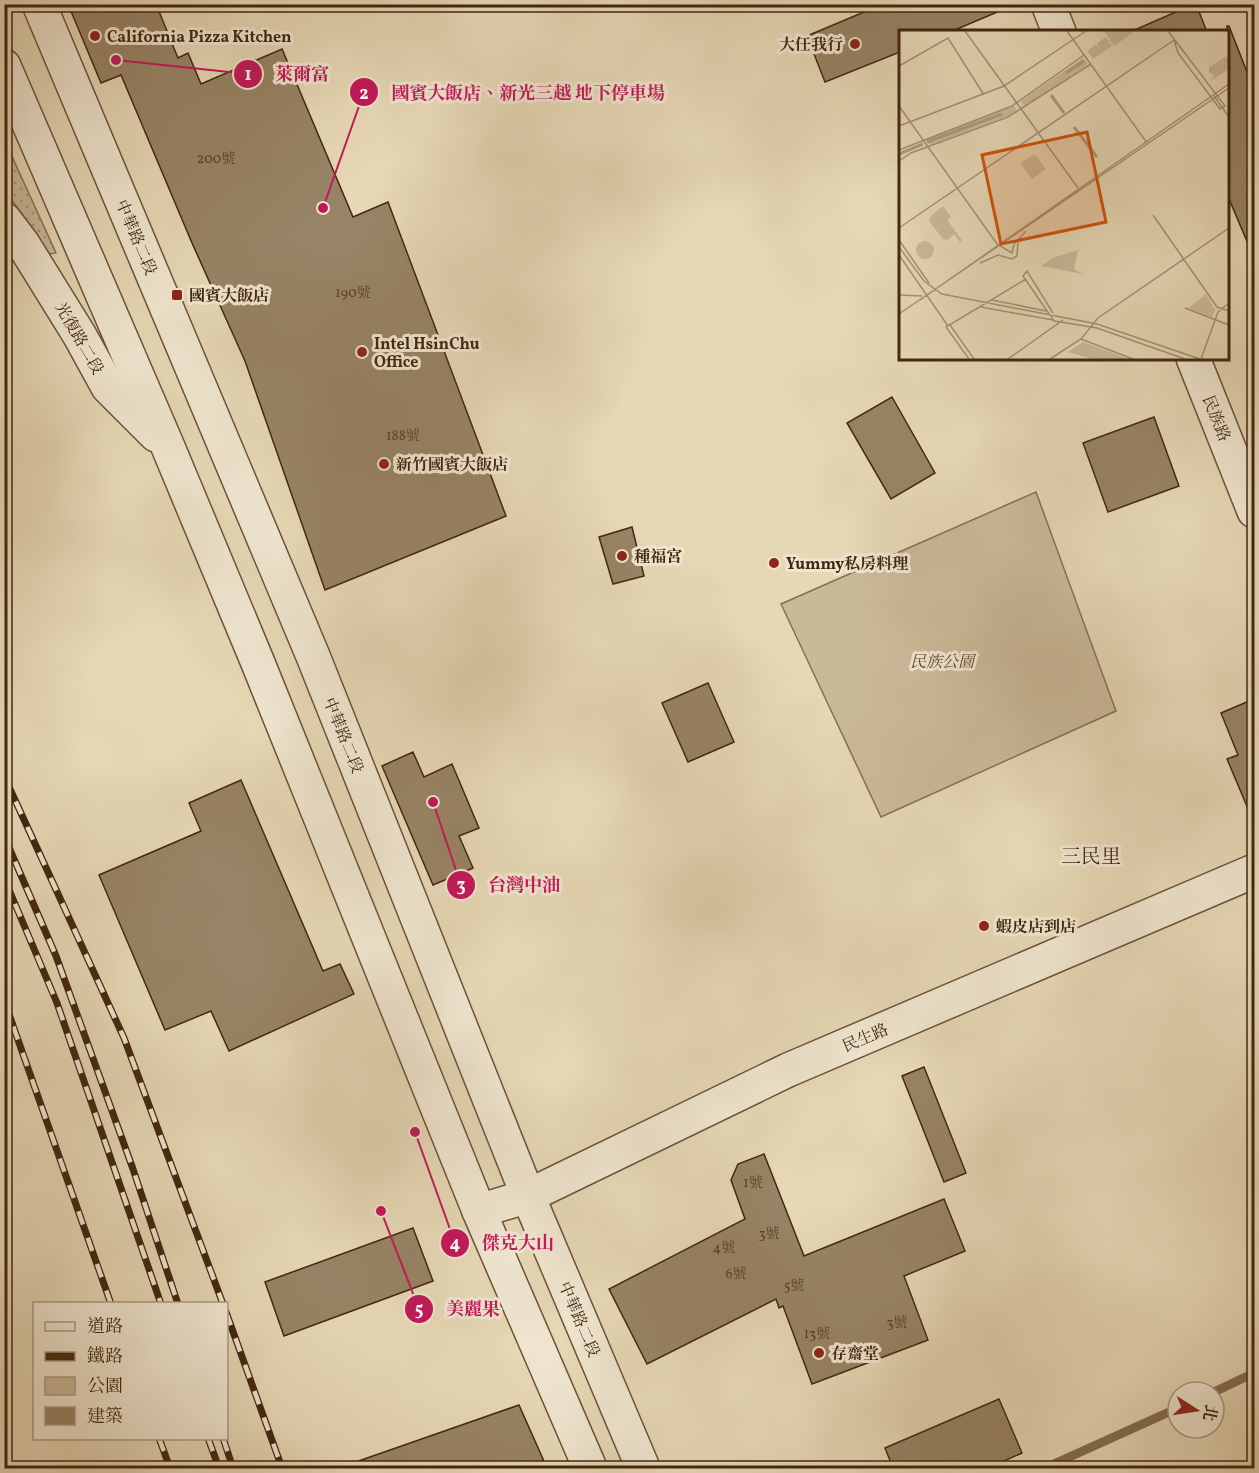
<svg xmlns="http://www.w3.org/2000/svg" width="1259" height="1473" viewBox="0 0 1259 1473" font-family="Vollkorn,'Noto Serif TC',serif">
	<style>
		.grass { fill: url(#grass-dots); stroke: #867054; stroke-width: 1.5 }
		.park { fill: #cab999; stroke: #867054; stroke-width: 1.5 }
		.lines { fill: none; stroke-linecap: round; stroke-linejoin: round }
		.stream { stroke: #836d51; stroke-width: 9 }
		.building { fill: #978365; stroke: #42270f; stroke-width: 1.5 }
		.tertiary-casing { stroke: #6b5338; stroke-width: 36 }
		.tertiary { stroke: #efe5cf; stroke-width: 33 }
		.rail-casing { stroke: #42270f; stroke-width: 7 }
		.rail { stroke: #efe5cf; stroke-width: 4.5; stroke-dasharray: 14; stroke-linecap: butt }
		.poi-dot { fill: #8f2418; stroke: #efe5cf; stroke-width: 2 }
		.labels { text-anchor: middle; stroke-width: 6; stroke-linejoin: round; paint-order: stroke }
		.number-label { font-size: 14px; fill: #573e24 }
		.poi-label { font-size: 16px; font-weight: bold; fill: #42270f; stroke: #efe5cf; text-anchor: start }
		.street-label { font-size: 16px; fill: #42270f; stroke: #efe5cf }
		.park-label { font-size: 16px; font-style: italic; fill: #5d442b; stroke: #efe5cf }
		.quarter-label { font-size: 20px; fill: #42270f; stroke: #efe5cf }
		.inset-river { fill: none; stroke: #ae9b7d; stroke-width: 3 }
		.inset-road { fill: none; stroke: #a49173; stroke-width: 1.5 }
		.view { fill: #cf520c; fill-opacity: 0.15; stroke: #cf520c; stroke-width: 3 }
		.inset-edge { fill: none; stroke: #42270f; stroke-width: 3 }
		.leader { fill: none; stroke: #c2185b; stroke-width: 2 }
		.callout-dot { fill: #c2185b; stroke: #efe5cf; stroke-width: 2 }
		.mark-label { font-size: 18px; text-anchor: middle; font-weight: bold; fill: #fff }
		.callout-label { font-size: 18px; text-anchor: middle; font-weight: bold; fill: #c2185b; stroke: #efe5cf; stroke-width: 6; stroke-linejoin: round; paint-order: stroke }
	</style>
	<defs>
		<pattern id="grass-dots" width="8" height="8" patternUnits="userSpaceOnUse" patternTransform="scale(1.5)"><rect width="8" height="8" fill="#cab999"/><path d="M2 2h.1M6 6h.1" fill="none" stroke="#a6967b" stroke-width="1.8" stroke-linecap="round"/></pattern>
	</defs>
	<rect width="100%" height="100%" fill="#e6d7b5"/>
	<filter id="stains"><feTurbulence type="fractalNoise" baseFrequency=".00333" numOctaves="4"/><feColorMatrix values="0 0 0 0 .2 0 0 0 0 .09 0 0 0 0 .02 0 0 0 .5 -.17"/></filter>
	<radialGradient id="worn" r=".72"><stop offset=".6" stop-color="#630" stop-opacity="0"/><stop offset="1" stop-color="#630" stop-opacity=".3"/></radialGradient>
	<polygon class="grass" points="4,139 56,253 49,254 5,190"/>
	<polygon class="park" points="1036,492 1116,711 881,817 781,604"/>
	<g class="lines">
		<g class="stream">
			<polyline points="1214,1392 1254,1373"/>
			<polyline points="1045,1468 1178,1408"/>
		</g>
	</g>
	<g class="building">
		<polygon points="68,4 156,4 178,58 188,53 201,84 282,49 353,217 388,202 506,516 325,590 245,361 192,243 121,75 101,83"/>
		<polygon points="883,4 1014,4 1014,5 950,32 900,32 900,52 825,82 807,36"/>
		<polygon points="1194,4 1196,4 1207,32 1130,32"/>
		<polygon points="1227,26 1229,26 1254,90 1254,258 1227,194"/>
		<polygon points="892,397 935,473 891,499 847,423"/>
		<polygon points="1154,417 1179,486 1108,512 1083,443"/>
		<polygon points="632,527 644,576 613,584 599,537"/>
		<polygon points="708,683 734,742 688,762 662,703"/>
		<polygon points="1254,699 1254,823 1227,759 1238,755 1221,713"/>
		<polygon points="413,752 424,777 452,764 479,828 459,836 473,868 433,885 382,766"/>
		<polygon points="241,780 323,971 340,964 354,994 229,1051 211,1011 165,1030 99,875 201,831 189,803"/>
		<polygon points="924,1067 966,1173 944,1182 902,1076"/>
		<polygon points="764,1154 804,1256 944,1199 965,1251 904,1276 928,1340 812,1384 783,1306 779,1308 776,1299 647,1364 609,1289 745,1219 731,1180 738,1164"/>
		<polygon points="413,1228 433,1281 284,1336 265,1282"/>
		<polygon points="999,1399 1022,1453 988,1468 893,1468 885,1448"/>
		<polygon points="519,1405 547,1468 347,1468 347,1465"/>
	</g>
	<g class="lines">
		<defs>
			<g id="tertiary">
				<polyline points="39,4 313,656 528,1196 643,1468"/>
				<polyline points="1048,4 1059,32"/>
				<polyline points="4,66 168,447 258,663 479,1211 590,1468"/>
				<polyline points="4,219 23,244 80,336 108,387 156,435"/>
				<polyline points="1193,358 1254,511"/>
				<polyline points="479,1211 528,1196 788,1070 1254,871"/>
			</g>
		</defs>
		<use href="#tertiary" class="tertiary-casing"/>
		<use href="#tertiary" class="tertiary"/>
		<defs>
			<g id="rail">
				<polyline points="4,776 124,1038 223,1304"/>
				<polyline points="4,836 56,956 133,1169 178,1304"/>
				<polyline points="4,878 57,1003 161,1304"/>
				<polyline points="4,1000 111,1304"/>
				<polyline points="226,1312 282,1468"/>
				<polyline points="159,1438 170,1468"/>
				<polyline points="208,1438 219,1468"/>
				<polyline points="223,1438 233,1468"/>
			</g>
		</defs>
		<use href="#rail" class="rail-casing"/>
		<use href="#rail" class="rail"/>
	</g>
	<g class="poi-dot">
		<circle cx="95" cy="36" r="6"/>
		<circle cx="855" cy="44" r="6"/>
		<rect x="171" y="289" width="12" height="12" rx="3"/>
		<circle cx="362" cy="352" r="6"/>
		<circle cx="384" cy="464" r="6"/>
		<circle cx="622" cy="556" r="6"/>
		<circle cx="774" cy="563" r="6"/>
		<circle cx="984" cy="926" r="6"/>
		<circle cx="819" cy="1353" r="6"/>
	</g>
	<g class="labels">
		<g class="number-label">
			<text x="216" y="163">200號</text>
			<text x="353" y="297">190號</text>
			<text x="403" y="440">188號</text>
			<text x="753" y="1187">1號</text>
			<text x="769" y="1238">3號</text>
			<text x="724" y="1252">4號</text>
			<text x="736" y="1278">6號</text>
			<text x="794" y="1290">5號</text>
			<text x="897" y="1327">3號</text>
			<text x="817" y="1338">13號</text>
		</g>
		<g class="poi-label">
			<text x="107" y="42">California Pizza Kitchen</text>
			<text x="843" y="50" text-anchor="end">大任我行</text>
			<text x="189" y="301">國賓大飯店</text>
			<text x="374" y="349">Intel HsinChu<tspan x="374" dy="18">Office</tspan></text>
			<text x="396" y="470">新竹國賓大飯店</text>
			<text x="634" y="562">種福宮</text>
			<text x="786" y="569">Yummy私房料理</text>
			<text x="996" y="932">蝦皮店到店</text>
			<text x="831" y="1359">存齋堂</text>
		</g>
		<g class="street-label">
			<text transform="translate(137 237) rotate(67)" y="6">中華路二段</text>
			<text transform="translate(80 338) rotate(60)" y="6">光復路二段</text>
			<text transform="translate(1217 418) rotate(68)" y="6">民族路</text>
			<text transform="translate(344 735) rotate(68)" y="6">中華路二段</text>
			<text transform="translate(865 1037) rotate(-23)" y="6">民生路</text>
			<text transform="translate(580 1319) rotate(67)" y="6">中華路二段</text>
		</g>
		<g class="park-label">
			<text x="942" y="667">民族公園</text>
		</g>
		<g class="quarter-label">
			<text x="1091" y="863">三民里</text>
		</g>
	</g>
	<g transform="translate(899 30)">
		<rect width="330" height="330" fill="#e6d7b5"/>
		<path d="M17 220a9 9 0 1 1 18 0a9 9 0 1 1-18 0Z" fill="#cab999"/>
		<path d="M205 1H236L215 16ZM207 7 213 16 194 29 188 21 197 14 201 20 198 13ZM330 25V39L312 51 315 46 310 42V37ZM184 28 189 34 126 77 122 71ZM115 76 118 81 109 86 31 115 27 109ZM136 124 147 139 133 149 121 133ZM44 176 52 187 48 190 63 210 61 212 55 204 49 210 44 209 30 191 32 186ZM179 220 175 239 184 244 142 236 156 227ZM307 264 316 280 313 287 290 278ZM184 312 230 329H193L169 322Z" fill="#cab999"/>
		<path class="inset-river" d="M167 43 185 31M152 65 165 83M175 97 198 127M28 112 103 84M0 124 24 114"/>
		<path class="inset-road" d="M66 1 179 158M168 1 248 113M269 1 326 76 321 79 279 23 275 10M0 36 49 8 85 65M315 66 330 87M0 76 98 214 113 223 115 214 127 201M0 96 105 56 187 1M0 120 113 76 185 25M0 131 12 123 109 87 192 34M254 185 318 277 330 281M0 198 275 10M0 210 30 253M0 217 25 251 43 264 198 294 301 329M0 225 49 296M81 233 99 225 113 229 118 226 119 211M0 265 23 266M21 270 330 54M93 270 147 281M82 277 154 290M286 278 330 295M154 283 128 241 124 246 155 291 161 292M0 284 330 58M162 292 198 298 286 329M51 295 75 329M182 309 234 329M70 329 47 297 127 249M109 329 164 290M151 329 182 309 199 288 330 198M302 329 319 282 330 273"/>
		<path class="view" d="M188 102 207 192 102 214 83 125Z"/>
		<rect width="330" height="330" class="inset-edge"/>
	</g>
	<path class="leader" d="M116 60L248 74M323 208L364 92M433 802L461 885M415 1132L455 1243M381 1211L419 1309"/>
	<g class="callout-dot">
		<circle cx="116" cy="60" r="6"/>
		<circle cx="323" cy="208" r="6"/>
		<circle cx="433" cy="802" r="6"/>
		<circle cx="415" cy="1132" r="6"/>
		<circle cx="381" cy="1211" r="6"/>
		<circle cx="248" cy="74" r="15"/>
		<circle cx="364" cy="92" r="15"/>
		<circle cx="461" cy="885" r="15"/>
		<circle cx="455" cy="1243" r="15"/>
		<circle cx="419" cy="1309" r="15"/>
	</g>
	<g class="mark-label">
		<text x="248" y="80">1</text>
		<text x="364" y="99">2</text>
		<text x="461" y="891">3</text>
		<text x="455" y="1249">4</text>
		<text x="419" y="1315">5</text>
	</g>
	<g class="callout-label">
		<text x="302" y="80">萊爾富</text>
		<text x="528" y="99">國賓大飯店、新光三越 地下停車場</text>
		<text x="524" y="891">台灣中油</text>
		<text x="518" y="1249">傑克大山</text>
		<text x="473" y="1315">美麗果</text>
	</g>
	<rect width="1259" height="1473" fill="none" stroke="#e6d7b5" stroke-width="24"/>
	<rect x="6" y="6" width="1247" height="1461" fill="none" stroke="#42270f" stroke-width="3"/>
	<rect x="12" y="12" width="1235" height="1449" fill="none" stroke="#42270f" stroke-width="1.5"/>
	<rect x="33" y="1302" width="195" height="138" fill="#efe5cf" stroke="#aa9982" stroke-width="1.5"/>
	<rect x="45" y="1322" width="30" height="9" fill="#efe5cf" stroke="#aa9982" stroke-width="1.5"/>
	<text x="87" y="1332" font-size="18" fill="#42270f">道路</text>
	<rect x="45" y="1352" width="30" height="9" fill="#42270f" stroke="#aa9982" stroke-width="1.5"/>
	<text x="87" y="1362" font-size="18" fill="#42270f">鐵路</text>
	<rect x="45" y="1377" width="30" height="18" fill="#cab999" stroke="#aa9982" stroke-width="1.5"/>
	<text x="87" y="1392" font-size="18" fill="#42270f">公園</text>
	<rect x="45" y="1407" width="30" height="18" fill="#978365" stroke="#aa9982" stroke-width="1.5"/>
	<text x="87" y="1422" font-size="18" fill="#42270f">建築</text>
	<g transform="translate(1196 1410) rotate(102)"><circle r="28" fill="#efe5cf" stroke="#aa9982" stroke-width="1.5"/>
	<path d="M0-4.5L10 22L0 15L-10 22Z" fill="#8f2418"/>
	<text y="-9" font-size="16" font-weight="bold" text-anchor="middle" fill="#42270f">北</text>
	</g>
	<rect width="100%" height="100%" filter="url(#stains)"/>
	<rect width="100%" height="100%" fill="url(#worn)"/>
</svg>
